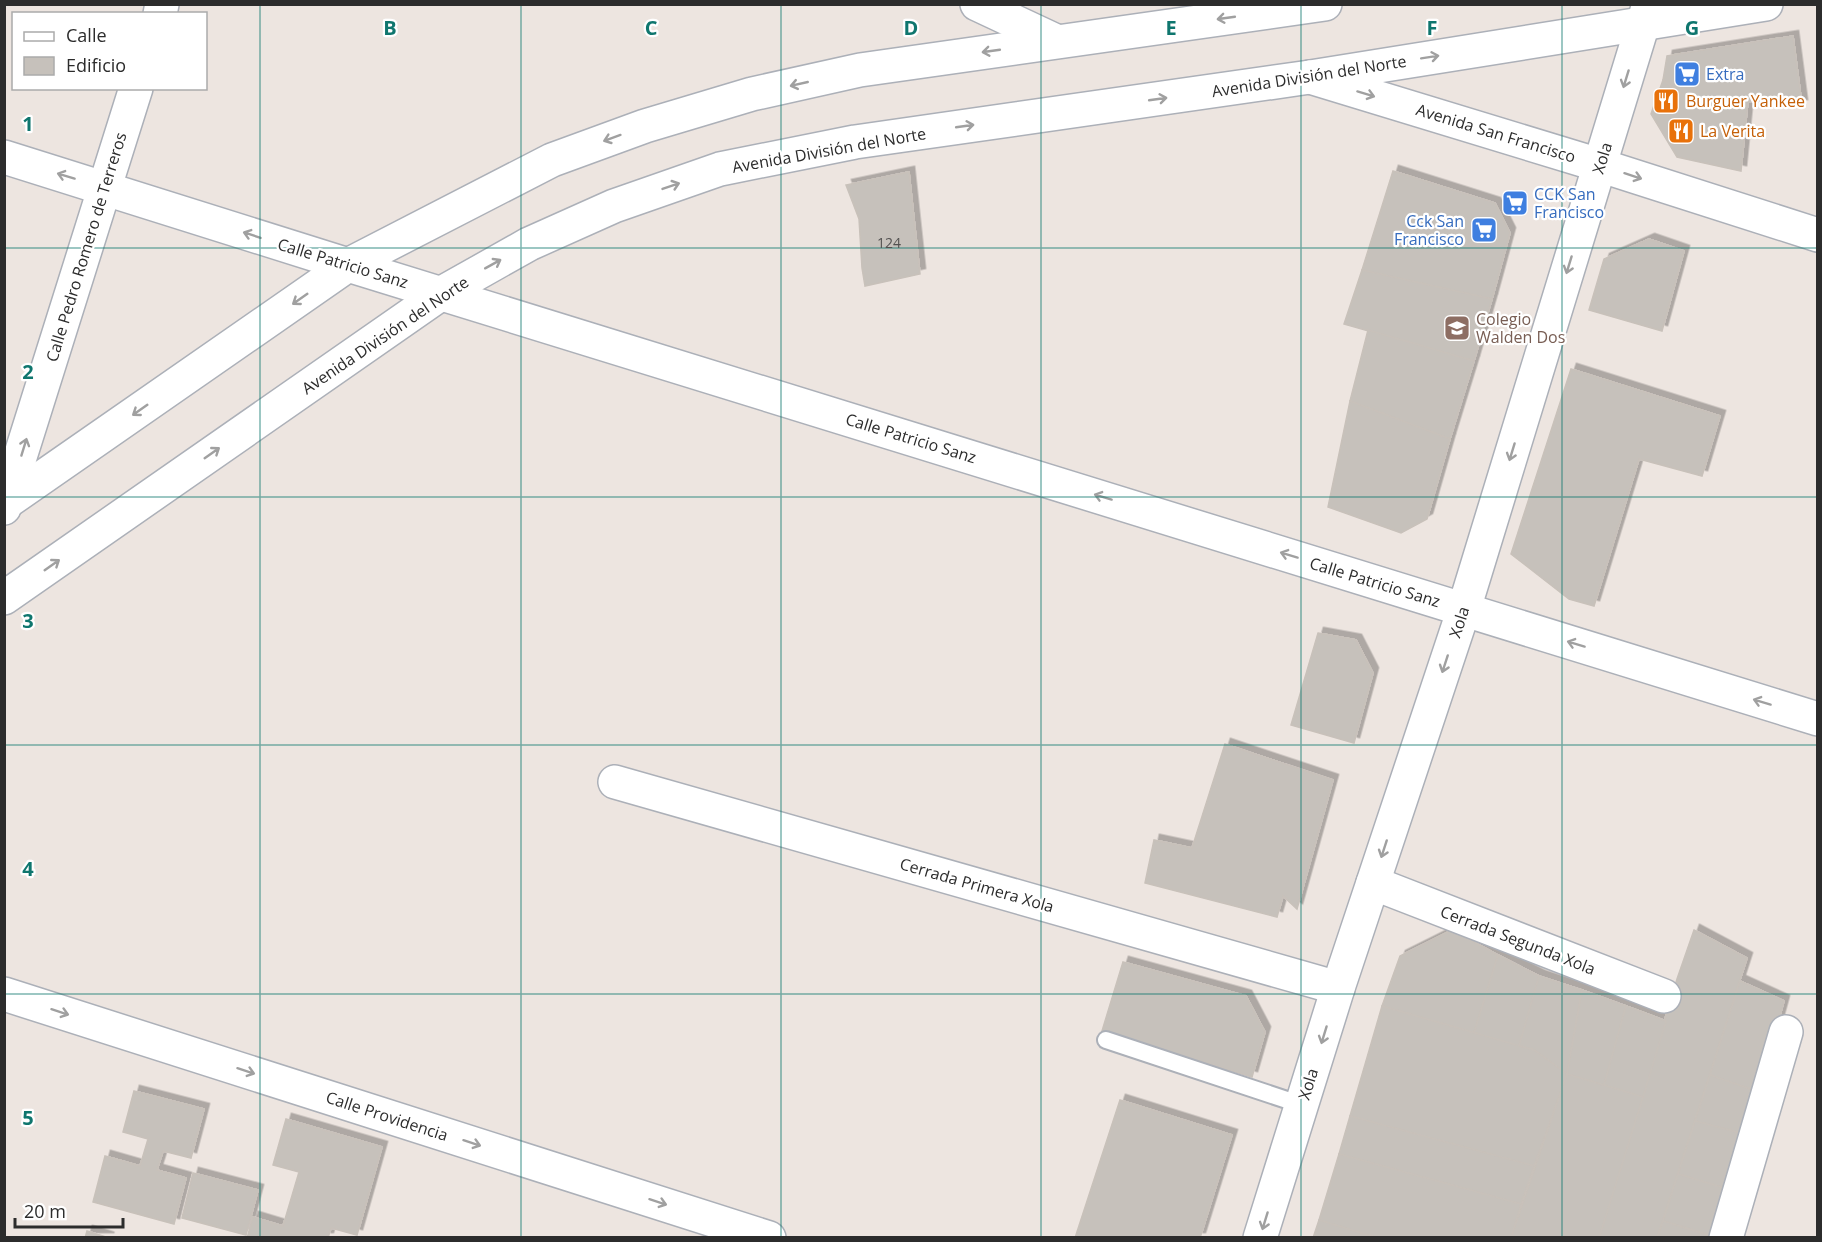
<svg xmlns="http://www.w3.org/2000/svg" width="1822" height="1242" viewBox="0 0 1822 1242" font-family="'Open Sans',sans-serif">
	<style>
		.building { fill: #c6c1bb; stroke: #c8c1ba; stroke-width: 1.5; filter: url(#shadow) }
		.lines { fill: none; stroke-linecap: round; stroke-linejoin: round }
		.service-casing { stroke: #acb0b8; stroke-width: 20 }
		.minor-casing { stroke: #acb0b8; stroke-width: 36 }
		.tertiary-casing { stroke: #acb0b8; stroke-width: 36 }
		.secondary-casing { stroke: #acb0b8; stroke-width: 36 }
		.service { stroke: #fff; stroke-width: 16 }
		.minor { stroke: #fff; stroke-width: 33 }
		.tertiary { stroke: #fff; stroke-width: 33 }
		.secondary { stroke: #fff; stroke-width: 33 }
		.oneway { stroke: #a0a0a0 }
		.grid { fill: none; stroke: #0f766e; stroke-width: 1.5; stroke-opacity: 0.55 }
		.labels { text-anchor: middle; stroke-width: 4.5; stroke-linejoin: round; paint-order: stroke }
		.number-label { font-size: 14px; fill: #525150 }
		.shop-label { font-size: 16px; fill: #366cbe; stroke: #fff; text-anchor: start }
		.street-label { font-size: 16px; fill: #2c2c2c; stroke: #fff }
		.food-label { font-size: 16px; fill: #c56008; stroke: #fff; text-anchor: start }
		.education-label { font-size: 16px; fill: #785e54; stroke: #fff; text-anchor: start }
		.grid-label { font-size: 20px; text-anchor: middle; font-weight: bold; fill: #0f766e; stroke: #fff; stroke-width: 4.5; stroke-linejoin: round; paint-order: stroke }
	</style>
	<defs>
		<filter id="shadow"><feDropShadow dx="5.5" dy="-5.5" stdDeviation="0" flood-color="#0004"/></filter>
	</defs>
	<rect width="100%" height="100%" fill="#ede5e0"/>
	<g class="building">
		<polygon points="1793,36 1802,105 1686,97 1663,80 1667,56"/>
		<polygon points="1663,80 1686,97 1748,101 1741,171 1677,157 1651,114"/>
		<polygon points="1393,171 1495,203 1510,233 1492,299 1362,270"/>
		<polygon points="909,172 920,274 865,286 862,268 859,219 846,185"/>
		<polygon points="1649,239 1684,251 1662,331 1589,310 1604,259"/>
		<polygon points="1362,270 1492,299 1474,361 1344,324"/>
		<polygon points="1368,330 1474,361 1450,439 1350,401"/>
		<polygon points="1571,369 1720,416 1702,476 1639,459 1594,606 1569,599 1511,554"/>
		<polygon points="1350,401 1450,439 1427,519 1401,533 1328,507"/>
		<polygon points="1318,633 1356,640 1373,673 1354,743 1291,725"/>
		<polygon points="1225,744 1333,780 1297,909 1283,896 1277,917 1145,883 1154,840 1192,848"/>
		<polygon points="1452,930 1498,955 1474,1033 1382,1006 1400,956"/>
		<polygon points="1694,930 1747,958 1657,1238 1599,1238 1677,979"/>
		<polygon points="1498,955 1539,976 1519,1046 1474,1033"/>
		<polygon points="1123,962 1246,996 1265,1032 1252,1077 1102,1031"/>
		<polygon points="1539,976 1582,990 1567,1074 1534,1050 1519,1046"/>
		<polygon points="1740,981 1784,1001 1759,1092 1710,1075"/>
		<polygon points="1582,990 1626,1006 1604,1085 1567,1074"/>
		<polygon points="1382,1006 1534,1050 1567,1074 1534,1166 1350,1116"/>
		<polygon points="1626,1006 1666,1021 1643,1097 1604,1085"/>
		<polygon points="1567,1074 1643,1097 1599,1238 1511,1238"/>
		<polygon points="1710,1075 1759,1092 1748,1135 1695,1121"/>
		<polygon points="134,1091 204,1109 191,1158 163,1151 157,1170 186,1178 174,1224 93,1202 105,1156 140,1166 148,1139 123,1132"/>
		<polygon points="1120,1100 1232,1135 1200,1238 1075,1238"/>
		<polygon points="1350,1116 1534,1166 1521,1204 1339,1154"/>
		<polygon points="286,1119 382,1147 357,1235 331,1228 328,1238 247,1238 253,1217 283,1226 299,1172 273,1165"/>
		<polygon points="1695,1121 1748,1135 1731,1190 1678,1174"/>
		<polygon points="1339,1154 1521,1204 1511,1238 1378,1238 1319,1220"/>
		<polygon points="193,1173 258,1190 246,1235 182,1218"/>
		<polygon points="1678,1174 1731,1190 1717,1237 1663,1221"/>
		<polygon points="1319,1220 1378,1238 1313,1238"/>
		<polygon points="1663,1221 1717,1238 1657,1238"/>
		<polygon points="87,1231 109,1238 85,1238"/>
	</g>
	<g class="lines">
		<defs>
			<polyline id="service" points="1106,1040 1302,1105"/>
			<g id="minor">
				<polyline points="977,4 1056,41"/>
				<polyline points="1310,77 1599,165 1818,235"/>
				<polyline points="615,782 1338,988"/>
				<polyline points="1373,883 1664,996"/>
				<polyline points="4,994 769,1238"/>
				<polyline points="1726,1238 1786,1032"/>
			</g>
			<g id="tertiary">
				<polyline points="160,14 162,4"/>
				<polyline points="4,157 348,265 1818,719"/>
				<polyline points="4,508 136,88"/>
				<polyline points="1260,1238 1338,988 1464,609 1649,4"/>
			</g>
			<g id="secondary">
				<polyline points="4,504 348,265 552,160 645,126 752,94 860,70 1325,4"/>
				<polyline points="4,598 442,293 529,244 614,206 720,169 855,142 1310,77 1766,4"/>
			</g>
		</defs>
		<use href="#service" class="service-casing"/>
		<use href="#minor" class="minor-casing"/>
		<use href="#tertiary" class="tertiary-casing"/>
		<use href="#secondary" class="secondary-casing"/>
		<use href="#service" class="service"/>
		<use href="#minor" class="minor"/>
		<use href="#tertiary" class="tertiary"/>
		<use href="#secondary" class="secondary"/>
	</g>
	<defs><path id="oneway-shaft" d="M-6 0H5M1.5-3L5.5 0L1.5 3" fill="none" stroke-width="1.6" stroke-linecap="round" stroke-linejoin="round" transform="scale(1.5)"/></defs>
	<g class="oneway">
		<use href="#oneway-shaft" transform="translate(1226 18) rotate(172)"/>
		<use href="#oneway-shaft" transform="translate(991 51) rotate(172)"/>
		<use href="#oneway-shaft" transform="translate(1430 57) rotate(-9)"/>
		<use href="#oneway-shaft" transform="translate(1626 79) rotate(107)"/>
		<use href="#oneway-shaft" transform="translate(799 84) rotate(167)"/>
		<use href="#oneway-shaft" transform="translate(1366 94) rotate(17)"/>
		<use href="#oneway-shaft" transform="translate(1158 99) rotate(-8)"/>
		<use href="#oneway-shaft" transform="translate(965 126) rotate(-8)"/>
		<use href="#oneway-shaft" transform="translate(612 138) rotate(160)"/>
		<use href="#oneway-shaft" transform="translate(66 176) rotate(-163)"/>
		<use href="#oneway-shaft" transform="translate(1633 176) rotate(18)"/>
		<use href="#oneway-shaft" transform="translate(671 186) rotate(-19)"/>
		<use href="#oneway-shaft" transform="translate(252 235) rotate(-162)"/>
		<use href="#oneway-shaft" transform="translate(493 264) rotate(-29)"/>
		<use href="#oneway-shaft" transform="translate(1569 265) rotate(107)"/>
		<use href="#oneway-shaft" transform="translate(300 299) rotate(145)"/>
		<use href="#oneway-shaft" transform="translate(140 410) rotate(145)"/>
		<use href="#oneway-shaft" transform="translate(24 447) rotate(-73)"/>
		<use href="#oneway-shaft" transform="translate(1512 452) rotate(107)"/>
		<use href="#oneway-shaft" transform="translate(212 453) rotate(-35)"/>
		<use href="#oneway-shaft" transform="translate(1103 497) rotate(-163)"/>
		<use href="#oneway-shaft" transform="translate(1289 555) rotate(-163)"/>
		<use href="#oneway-shaft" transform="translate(52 565) rotate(-35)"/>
		<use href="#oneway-shaft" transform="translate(1576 644) rotate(-163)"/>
		<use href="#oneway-shaft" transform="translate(1445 664) rotate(108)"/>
		<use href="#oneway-shaft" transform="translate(1762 702) rotate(-163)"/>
		<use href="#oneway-shaft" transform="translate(1384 849) rotate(108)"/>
		<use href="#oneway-shaft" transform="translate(60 1012) rotate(18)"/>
		<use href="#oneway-shaft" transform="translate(1324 1035) rotate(107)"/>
		<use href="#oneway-shaft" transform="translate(246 1071) rotate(18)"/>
		<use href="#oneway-shaft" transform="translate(472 1143) rotate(18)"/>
		<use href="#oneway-shaft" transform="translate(658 1202) rotate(18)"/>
		<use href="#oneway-shaft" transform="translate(1265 1221) rotate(107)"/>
	</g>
	<path class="grid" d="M260 4V1238M521 4V1238M781 4V1238M1041 4V1238M1301 4V1238M1562 4V1238M4 248H1818M4 497H1818M4 745H1818M4 994H1818"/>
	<defs>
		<symbol id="supermarket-square" viewBox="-11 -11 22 22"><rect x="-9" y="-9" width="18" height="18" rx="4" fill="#3f7fe0" stroke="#fff"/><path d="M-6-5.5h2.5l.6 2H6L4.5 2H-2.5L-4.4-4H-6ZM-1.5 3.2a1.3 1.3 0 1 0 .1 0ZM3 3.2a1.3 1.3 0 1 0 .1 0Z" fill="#fff"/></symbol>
		<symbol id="restaurant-square" viewBox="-11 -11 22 22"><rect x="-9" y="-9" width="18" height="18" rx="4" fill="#e8710a" stroke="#fff"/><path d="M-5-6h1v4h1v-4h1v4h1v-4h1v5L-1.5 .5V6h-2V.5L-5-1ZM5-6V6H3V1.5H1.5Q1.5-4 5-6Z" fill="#fff"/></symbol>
		<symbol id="school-square" viewBox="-11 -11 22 22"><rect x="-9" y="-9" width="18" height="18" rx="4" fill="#8d6e63" stroke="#fff"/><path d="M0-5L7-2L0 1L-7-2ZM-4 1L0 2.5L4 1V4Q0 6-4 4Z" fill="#fff"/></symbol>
	</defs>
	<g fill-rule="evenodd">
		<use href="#supermarket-square" x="1672" y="59" width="30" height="30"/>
		<use href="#restaurant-square" x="1651" y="86" width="30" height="30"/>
		<use href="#restaurant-square" x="1666" y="116" width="30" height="30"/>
		<use href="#supermarket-square" x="1500" y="188" width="30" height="30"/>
		<use href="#supermarket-square" x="1469" y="215" width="30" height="30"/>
		<use href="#school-square" x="1442" y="313" width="30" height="30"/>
	</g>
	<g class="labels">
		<g class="number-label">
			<text x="889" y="248">124</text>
		</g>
		<g class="shop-label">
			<text x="1706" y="80">Extra</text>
			<text x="1534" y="200">CCK San<tspan x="1534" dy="18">Francisco</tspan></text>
			<text x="1464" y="227" text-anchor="end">Cck San<tspan x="1464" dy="18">Francisco</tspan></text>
		</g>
		<g class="street-label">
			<text transform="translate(1309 76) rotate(-9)" y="6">Avenida División del Norte</text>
			<text transform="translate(1496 133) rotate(17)" y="6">Avenida San Francisco</text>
			<text transform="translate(829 150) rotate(-10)" y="6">Avenida División del Norte</text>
			<text transform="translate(1602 158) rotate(-73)" y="6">Xola</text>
			<text transform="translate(86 247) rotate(-73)" y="6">Calle Pedro Romero de Terreros</text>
			<text transform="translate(343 263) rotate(17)" y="6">Calle Patricio Sanz</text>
			<text transform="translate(385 335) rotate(-34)" y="6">Avenida División del Norte</text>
			<text transform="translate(911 438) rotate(17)" y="6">Calle Patricio Sanz</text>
			<text transform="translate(1375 582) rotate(17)" y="6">Calle Patricio Sanz</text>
			<text transform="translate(1459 622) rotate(-72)" y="6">Xola</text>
			<text transform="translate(977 885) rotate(16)" y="6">Cerrada Primera Xola</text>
			<text transform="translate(1518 940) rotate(21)" y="6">Cerrada Segunda Xola</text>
			<text transform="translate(1308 1084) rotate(-73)" y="6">Xola</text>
			<text transform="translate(387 1116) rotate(18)" y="6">Calle Providencia</text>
		</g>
		<g class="food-label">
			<text x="1686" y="107">Burguer Yankee</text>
			<text x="1700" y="137">La Verita</text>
		</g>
		<g class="education-label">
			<text x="1476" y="325">Colegio<tspan x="1476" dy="18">Walden Dos</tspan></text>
		</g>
	</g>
	<g class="grid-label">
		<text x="390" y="35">B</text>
		<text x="651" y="35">C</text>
		<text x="911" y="35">D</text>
		<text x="1171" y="35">E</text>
		<text x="1432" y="35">F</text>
		<text x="1692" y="35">G</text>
		<text x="28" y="131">1</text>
		<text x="28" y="379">2</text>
		<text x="28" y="628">3</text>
		<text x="28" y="876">4</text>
		<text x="28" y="1125">5</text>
	</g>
	<rect width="1822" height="1242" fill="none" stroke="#2c2c2c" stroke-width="12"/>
	<rect x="12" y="12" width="195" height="78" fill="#ffffff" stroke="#ababab" stroke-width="1.5"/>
	<rect x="24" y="32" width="30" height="9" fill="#ffffff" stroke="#ababab" stroke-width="1.5"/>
	<text x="66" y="42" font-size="18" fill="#2c2c2c">Calle</text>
	<rect x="24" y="57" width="30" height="18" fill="#c6c1bb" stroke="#ababab" stroke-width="1.5"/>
	<text x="66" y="72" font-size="18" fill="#2c2c2c">Edificio</text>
	<path d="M15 1218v9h108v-9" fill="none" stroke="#2c2c2c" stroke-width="3"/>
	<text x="24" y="1218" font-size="18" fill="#2c2c2c" stroke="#ffffff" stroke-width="4.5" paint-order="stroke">20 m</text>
</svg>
